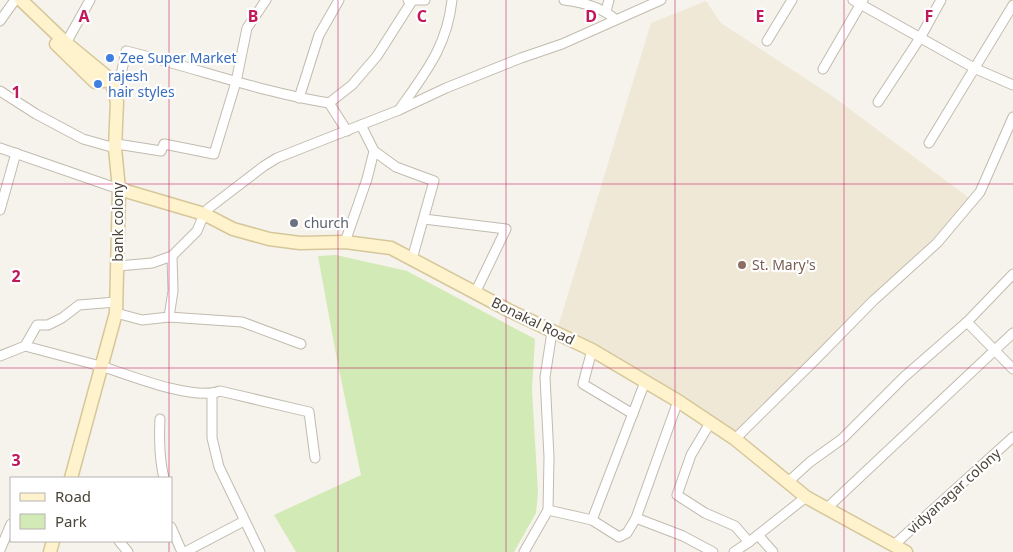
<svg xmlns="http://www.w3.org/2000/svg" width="1013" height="552" viewBox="0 0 1013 552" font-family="'Noto Sans',sans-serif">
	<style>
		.education { fill: #efe8d6 }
		.green { fill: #d2eab5 }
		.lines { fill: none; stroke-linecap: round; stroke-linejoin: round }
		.street-casing { stroke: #c2bbae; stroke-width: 11 }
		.secondary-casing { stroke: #d6c79b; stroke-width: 15 }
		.street { stroke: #fff; stroke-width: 9 }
		.secondary { stroke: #fff3cd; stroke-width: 12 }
		.grid { fill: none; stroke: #c2185b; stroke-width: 1; stroke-opacity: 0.55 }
		.shop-dot { fill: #3f7fe0; stroke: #fff; stroke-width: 2 }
		.worship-dot { fill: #6b7280; stroke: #fff; stroke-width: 2 }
		.education-dot { fill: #8d6e63; stroke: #fff; stroke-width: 2 }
		.labels { text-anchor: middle; stroke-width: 4.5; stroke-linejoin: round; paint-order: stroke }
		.shop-label { font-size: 14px; fill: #366cbe; stroke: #fff; text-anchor: start }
		.street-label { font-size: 14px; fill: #4b4439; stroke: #fff }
		.worship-label { font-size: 14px; fill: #5b616d; stroke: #fff; text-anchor: start }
		.education-label { font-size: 14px; fill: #785e54; stroke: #fff; text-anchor: start }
		.grid-label { font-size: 16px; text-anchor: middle; font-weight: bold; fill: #c2185b; stroke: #fff; stroke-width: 4.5; stroke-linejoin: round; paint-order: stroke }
	</style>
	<rect width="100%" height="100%" fill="#f6f3ec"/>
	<polygon class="education" points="706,1 721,23 832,96 972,200 736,437 557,330 651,23"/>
	<polygon class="green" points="336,255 407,271 535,339 532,390 538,492 536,513 514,552 296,552 274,515 361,475 337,360 318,256"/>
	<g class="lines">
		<defs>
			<g id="street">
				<polyline points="408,0 425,0"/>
				<path d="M564 0C582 2 601 7 615 19"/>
				<polyline points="853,0 976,69 1013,85"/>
				<polyline points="606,11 609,0"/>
				<polyline points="0,21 15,0"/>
				<polyline points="767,41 792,0"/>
				<polyline points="66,43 90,0"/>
				<polyline points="823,69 863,0"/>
				<path d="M111 80 121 75 126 51C194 67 259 92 329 103L347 131"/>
				<polyline points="0,91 36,114 83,139 115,148"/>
				<polyline points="299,98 319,35 339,0"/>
				<polyline points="878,102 920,38 941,0"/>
				<polyline points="329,103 352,85 377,56 412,1"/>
				<path d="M399 110C425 73 447 47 452 0"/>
				<polyline points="929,143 1013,5"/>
				<polyline points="117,144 161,151 164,144 214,154 236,82 247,28 266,0"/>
				<polyline points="0,148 119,189"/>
				<polyline points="374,151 396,167 434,181 412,259"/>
				<polyline points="0,210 16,153"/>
				<polyline points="424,219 506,229 475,293"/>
				<polyline points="345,242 367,179 374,151 361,125"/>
				<polyline points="118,266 152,263 172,256 197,231 204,214 209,208 264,166 277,158 399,110 446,88 521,58 562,44 661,0"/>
				<polyline points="116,313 142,320 169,317 242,322 301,344"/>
				<polyline points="169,317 173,291 172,256"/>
				<polyline points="967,322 1013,369"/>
				<path d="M25 346C51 353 78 360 104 367 131 376 194 401 220 391L309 412 315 458"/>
				<polyline points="592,350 583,384 633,414"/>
				<polyline points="0,356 25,346 37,325 48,325 62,318 79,305 116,302"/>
				<polyline points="212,394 212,438 219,467 260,552"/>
				<path d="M160 419C159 439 159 458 164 478"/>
				<polyline points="710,423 691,455 677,495 705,513 735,526 749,542"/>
				<polyline points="735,439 815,360 873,301 937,243 980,192 1013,117"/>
				<polyline points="788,482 810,462 842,439 904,377 967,322 1013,274"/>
				<polyline points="827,508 1013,333"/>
				<polyline points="548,510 592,520 619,537 627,533 636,518 683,536 713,552"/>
				<polyline points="636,518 678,401"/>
				<polyline points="592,520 645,382"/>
				<polyline points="171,527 182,552"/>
				<polyline points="758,535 773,552"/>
				<polyline points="119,541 128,552"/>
				<polyline points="894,545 1013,437"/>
				<polyline points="0,550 11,524"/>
				<polyline points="185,552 244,521"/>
				<polyline points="524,552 548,510 549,457 545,377 552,332"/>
				<polyline points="734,552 749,542 806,497"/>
			</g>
			<g id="secondary">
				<polyline points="21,0 66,43 111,80 117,102 115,148 119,189 116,313 71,478"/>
				<polyline points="56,44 95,82 111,80"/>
				<polyline points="119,189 204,214 233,229 269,239 300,243 345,242 391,248 508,310 592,350 678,401 735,439 806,497 906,552"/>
				<polyline points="50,552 53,541"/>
			</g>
		</defs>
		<use href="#street" class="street-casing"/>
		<use href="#secondary" class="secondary-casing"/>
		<use href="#street" class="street"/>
		<use href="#secondary" class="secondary"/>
	</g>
	<path class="grid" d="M169 0V478M338 0V552M506 0V552M675 0V552M844 0V552M0 184H1013M0 368H1013M169 541V552"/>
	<g class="shop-dot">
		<circle cx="110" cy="58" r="5"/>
		<circle cx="98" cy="84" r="5"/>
	</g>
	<circle class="worship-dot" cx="294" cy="223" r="5"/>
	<circle class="education-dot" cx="742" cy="265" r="5"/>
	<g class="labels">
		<g class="shop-label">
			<text x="120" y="63">Zee Super Market</text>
			<text x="108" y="81">rajesh<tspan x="108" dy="16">hair styles</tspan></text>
		</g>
		<g class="street-label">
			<text transform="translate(118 222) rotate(-90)" y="5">bank colony</text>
			<text transform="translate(533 321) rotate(26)" y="5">Bonakal Road</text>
			<text transform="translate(954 491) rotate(-42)" y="5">vidyanagar colony</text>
		</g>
		<g class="worship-label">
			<text x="304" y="228">church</text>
		</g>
		<g class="education-label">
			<text x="752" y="270">St. Mary's</text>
		</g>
	</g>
	<g class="grid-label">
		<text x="84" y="22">A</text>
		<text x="253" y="22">B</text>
		<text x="422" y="22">C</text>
		<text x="591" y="22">D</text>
		<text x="760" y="22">E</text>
		<text x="929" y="22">F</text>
		<text x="16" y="98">1</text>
		<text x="16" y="282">2</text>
		<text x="16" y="466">3</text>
	</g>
	<rect x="10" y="477" width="162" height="65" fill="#ffffff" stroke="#b7b4b0"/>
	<rect x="20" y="493" width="25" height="8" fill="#fff3cd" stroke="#b7b4b0"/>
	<text x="55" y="502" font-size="15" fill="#4b4439">Road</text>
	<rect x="20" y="514" width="25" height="15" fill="#d2eab5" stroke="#b7b4b0"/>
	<text x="55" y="527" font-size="15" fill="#4b4439">Park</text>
</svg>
